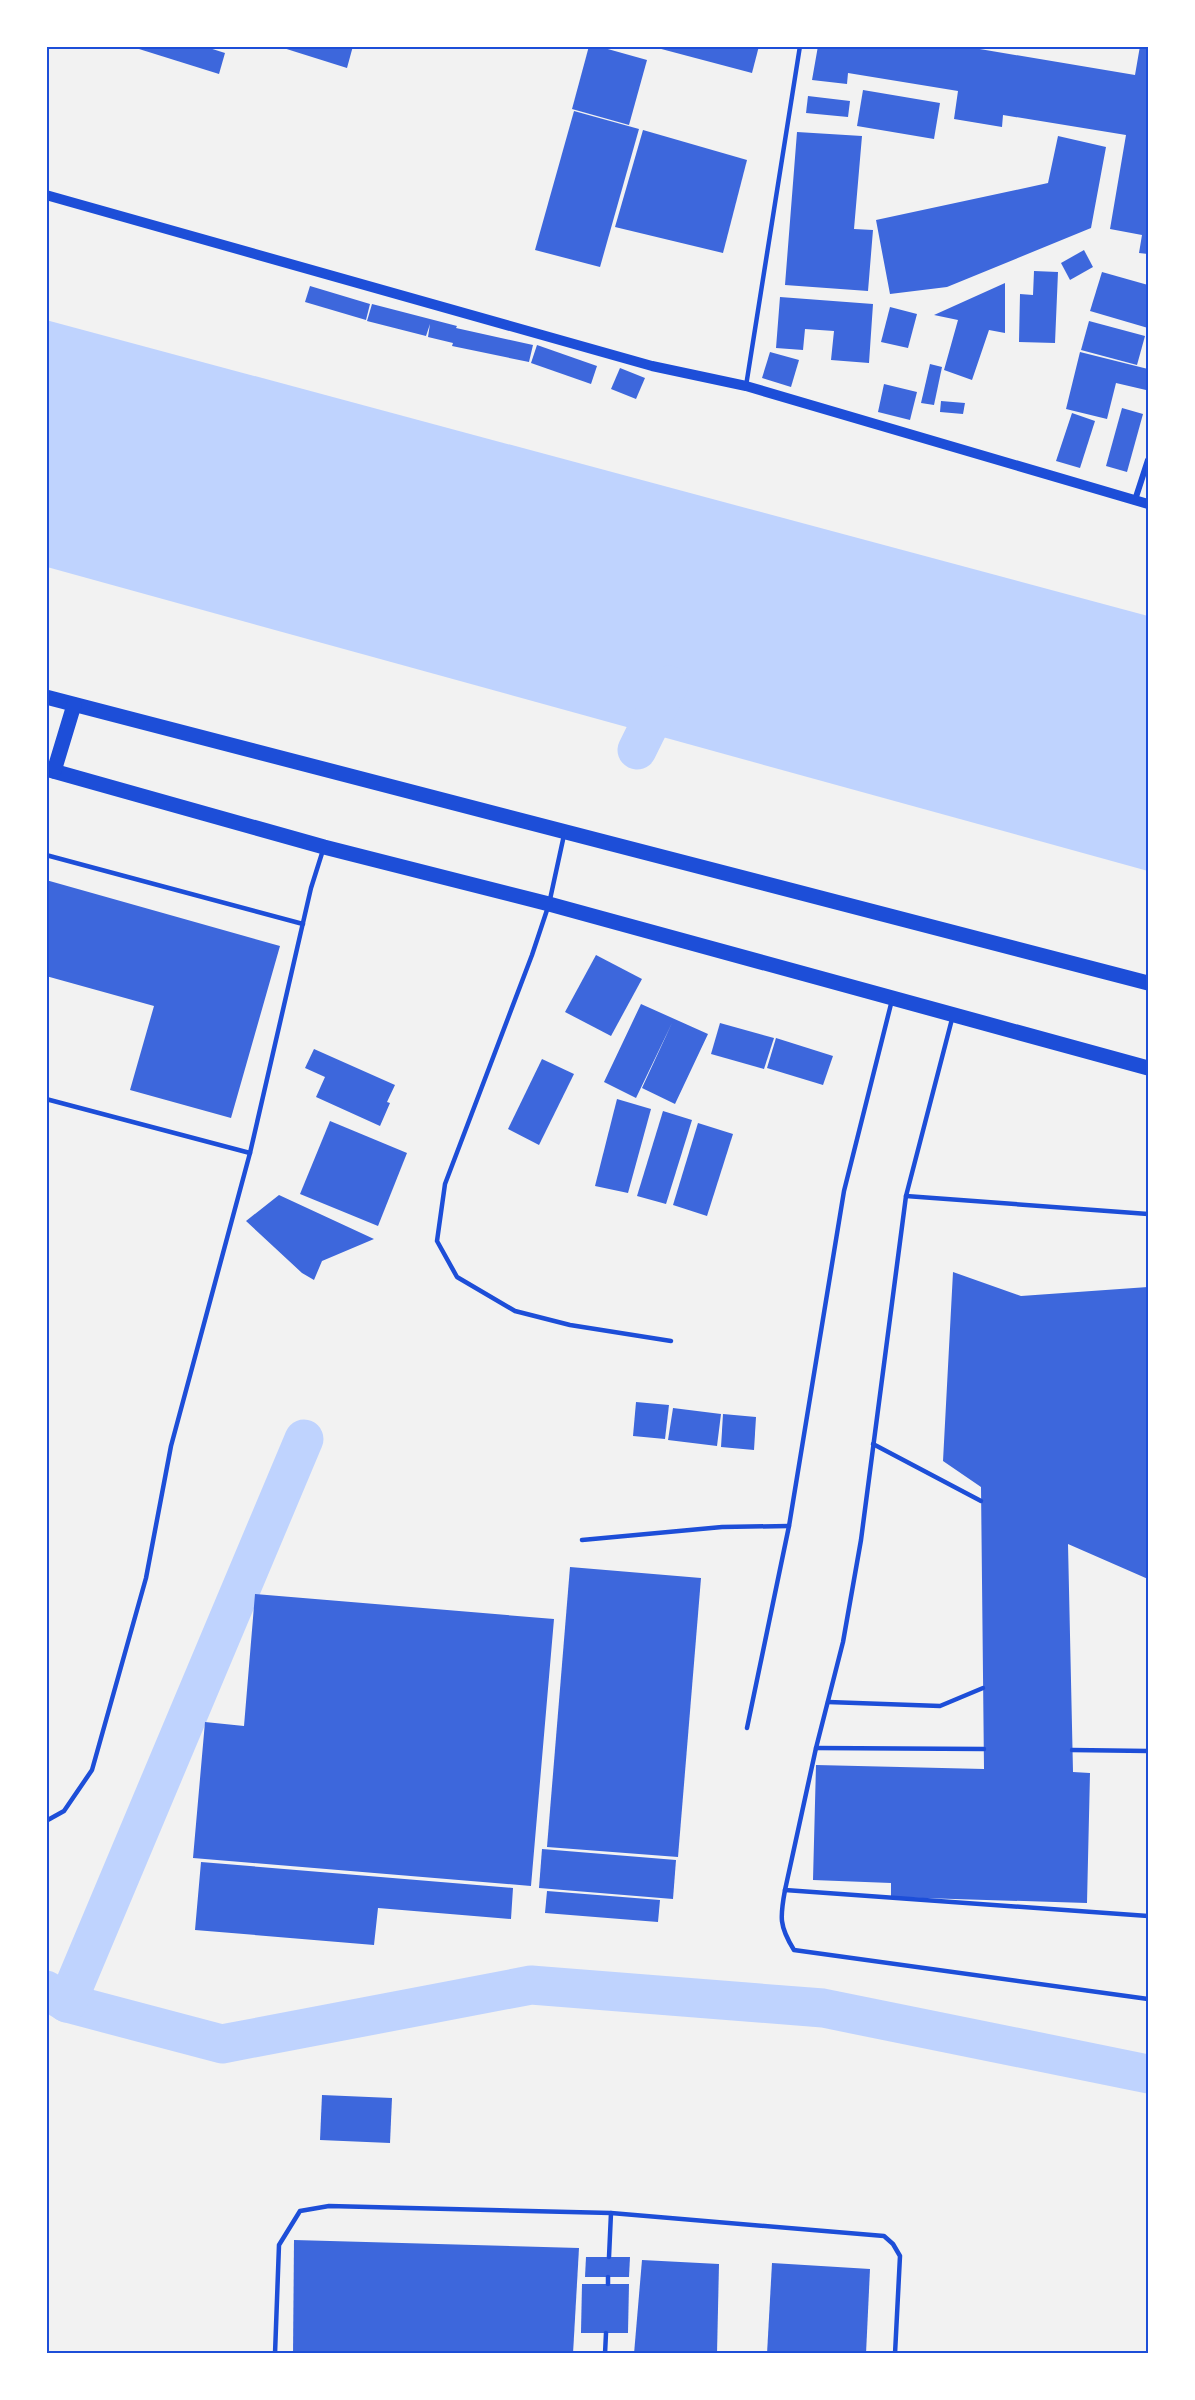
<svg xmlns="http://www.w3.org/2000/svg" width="1195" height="2400" viewBox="0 0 1195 2400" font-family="Barlow,sans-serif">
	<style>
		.water { fill: #bfd3fe }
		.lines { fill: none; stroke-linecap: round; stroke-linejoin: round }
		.canal { stroke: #bfd3fe; stroke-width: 39 }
		.building { fill: #3d67dc }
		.service { stroke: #1d4ed8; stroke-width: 4.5 }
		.minor { stroke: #1d4ed8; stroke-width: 6 }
		.tertiary { stroke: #1d4ed8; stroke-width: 10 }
		.primary { stroke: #1d4ed8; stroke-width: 15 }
		.neatline { fill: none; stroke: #1d4ed8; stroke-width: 2 }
	</style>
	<rect width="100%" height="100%" fill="#f2f2f2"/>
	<polygon class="water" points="46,320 1148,616 1148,871 47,567"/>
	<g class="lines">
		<g class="canal">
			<polyline points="637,750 669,685"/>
			<polyline points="46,1990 67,2003 222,2044 531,1985 823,2008 1148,2074"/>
			<polyline points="67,2003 304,1439"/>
		</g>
	</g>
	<g class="building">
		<polygon points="139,46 203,46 225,53 219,74 139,49"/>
		<polygon points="277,46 353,46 347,68"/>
		<polygon points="589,46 597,46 647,60 629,125 572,109"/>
		<polygon points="650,46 759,46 752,73"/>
		<polygon points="818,46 962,46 1135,75 1140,46 1148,46 1148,254 1139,253 1142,235 1110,229 1126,135 1003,115 1002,127 954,119 958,91 848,73 847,84 812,80"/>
		<polygon points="863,90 940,103 934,139 857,126"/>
		<polygon points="808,96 850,101 848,117 806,113"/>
		<polygon points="574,111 639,129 600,267 535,250"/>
		<polygon points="643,130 747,160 723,253 615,227"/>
		<polygon points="797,132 862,136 854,229 873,230 868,291 785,285"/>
		<polygon points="1058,136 1106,147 1091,228 947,287 890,294 876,220 1048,183"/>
		<polygon points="1084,250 1093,267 1070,280 1061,263"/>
		<polygon points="1034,271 1058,272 1055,343 1019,342 1020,294 1033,295"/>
		<polygon points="1102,272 1148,285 1148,328 1090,311"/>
		<polygon points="1005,283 1005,333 989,330 972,380 944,370 958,320 934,315"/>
		<polygon points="310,286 370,304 366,320 305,302"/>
		<polygon points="780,297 873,304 869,363 831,360 834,331 805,329 803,350 776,348"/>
		<polygon points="372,304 457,326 456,328 533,345 529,362 452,346 453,343 428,337 430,324 426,336 367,321"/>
		<polygon points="890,307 917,314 908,348 881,342"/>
		<polygon points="1089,321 1145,336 1137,365 1081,350"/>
		<polygon points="537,345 597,366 591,384 531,363"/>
		<polygon points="770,352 799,360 791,387 762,378"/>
		<polygon points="1080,352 1148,369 1146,390 1116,383 1107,419 1066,409"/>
		<polygon points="930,364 942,367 934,405 921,403"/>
		<polygon points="620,368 645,378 636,399 611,389"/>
		<polygon points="884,384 917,392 910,420 878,412"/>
		<polygon points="941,401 965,403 963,414 940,412"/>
		<polygon points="1122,408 1143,414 1127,472 1106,466"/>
		<polygon points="1072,413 1095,421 1080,468 1056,461"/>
		<polygon points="46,880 280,946 231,1118 130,1090 154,1006 46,976"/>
		<polygon points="596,955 642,979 611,1036 565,1012"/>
		<polygon points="641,1004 708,1034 675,1104 642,1088 672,1023 636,1098 604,1082"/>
		<polygon points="720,1023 774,1038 764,1069 711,1054"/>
		<polygon points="776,1038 833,1056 823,1085 767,1068"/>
		<polygon points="314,1049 395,1085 387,1102 390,1103 380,1126 316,1097 325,1077 305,1068"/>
		<polygon points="542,1059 574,1074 539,1145 508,1129"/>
		<polygon points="617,1099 651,1109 628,1193 595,1186"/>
		<polygon points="663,1111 692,1120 666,1204 637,1196"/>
		<polygon points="330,1121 407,1153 378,1226 300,1194"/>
		<polygon points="698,1123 733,1134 707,1216 673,1205"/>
		<polygon points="279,1195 374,1239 322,1261 314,1280 302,1273 246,1221"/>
		<polygon points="953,1272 1021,1296 1148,1287 1148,1579 1068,1544 1073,1772 1090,1773 1087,1903 891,1897 891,1883 813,1880 816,1765 984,1769 981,1487 943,1461"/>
		<polygon points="636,1402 669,1405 665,1439 633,1436"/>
		<polygon points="673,1408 721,1414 717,1446 668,1440"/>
		<polygon points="723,1414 756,1417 754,1450 721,1447"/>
		<polygon points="570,1567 701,1578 678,1857 547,1847"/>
		<polygon points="255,1594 554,1619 531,1886 193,1858 205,1722 244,1726"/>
		<polygon points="542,1849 676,1860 673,1899 539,1888"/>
		<polygon points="201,1862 513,1888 511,1919 378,1908 374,1945 195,1930"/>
		<polygon points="547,1891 660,1900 658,1922 545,1913"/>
		<polygon points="322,2095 392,2098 390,2143 320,2140"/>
		<polygon points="294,2240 579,2248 573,2354 293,2354"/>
		<polygon points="586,2257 630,2257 629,2277 585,2277"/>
		<polygon points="642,2260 719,2264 717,2354 634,2354"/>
		<polygon points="772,2263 870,2269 866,2354 767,2354"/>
		<polygon points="582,2284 629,2284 628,2333 581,2333"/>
	</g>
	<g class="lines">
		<g class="service">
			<polyline points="746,386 800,46"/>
			<polyline points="564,835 549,904 532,955 445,1184 437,1241 457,1277 515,1311 570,1325 671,1341"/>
			<polyline points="46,855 303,924"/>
			<path d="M952 1019 906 1196 861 1540 843 1642 816 1748 785 1890C780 1917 779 1926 794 1950L1148 1999"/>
			<polyline points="46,1099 250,1153 311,888 323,850"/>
			<polyline points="906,1196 1148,1214"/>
			<polyline points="873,1444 981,1501"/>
			<polyline points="582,1540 722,1527 789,1526"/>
			<polyline points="828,1702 940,1706 983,1688"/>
			<polyline points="747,1728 789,1526 844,1191 892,1000"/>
			<polyline points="816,1748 984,1749"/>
			<polyline points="1072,1750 1148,1751"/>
			<polyline points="46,1821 64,1811 92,1770 146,1578 171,1446 250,1153"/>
			<polyline points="785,1890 1148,1916"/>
			<polyline points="609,2257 611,2213"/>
			<polyline points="608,2277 608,2284"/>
			<polyline points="275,2354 279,2245 300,2211 329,2206 611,2213 884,2236 893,2244 900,2256 895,2354"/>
			<polyline points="605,2354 606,2333"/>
		</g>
		<polyline class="minor" points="1135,500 1148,460"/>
		<polyline class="tertiary" points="46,195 652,366 746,386 1148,504"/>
		<g class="primary">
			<polyline points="46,697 1148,983"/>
			<polyline points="46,769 324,847 549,904 1148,1068"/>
			<polyline points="54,771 74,705"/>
		</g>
	</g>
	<rect width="1195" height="2400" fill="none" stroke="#ffffff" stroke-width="96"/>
	<rect x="48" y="48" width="1099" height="2304" class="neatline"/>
</svg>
